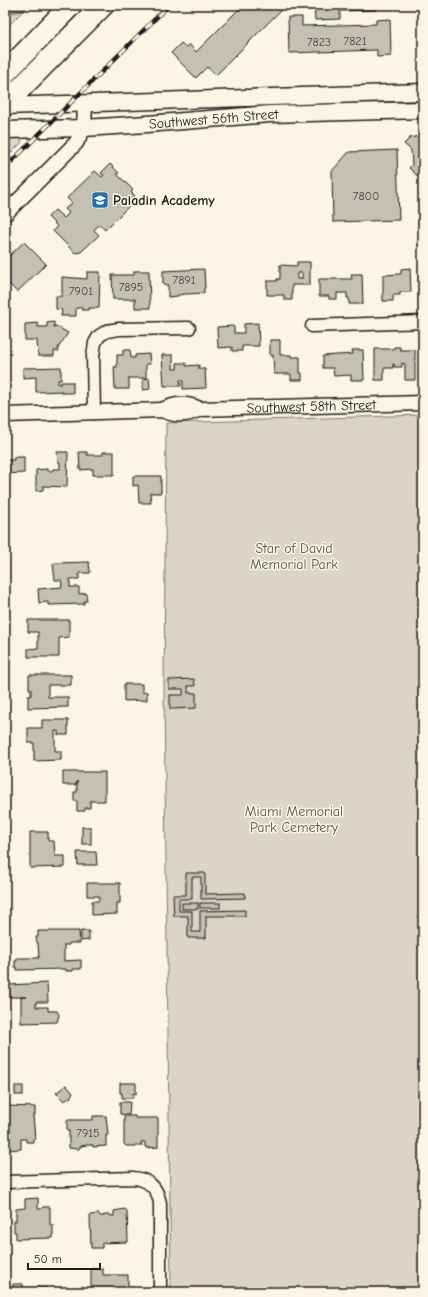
<svg xmlns="http://www.w3.org/2000/svg" width="428" height="1297" viewBox="0 0 428 1297" font-family="'Comic Neue',sans-serif">
	<style>
		.green { fill: #dbd5c8; stroke: #7c7872 }
		.water { fill: #b0aba1; stroke: #75726c }
		.building { fill: #c4c0b3; stroke: #1c1c1c; fill-rule: evenodd }
		.lines { fill: none; stroke-linecap: round; stroke-linejoin: round }
		.minor-casing { stroke: #1c1c1c; stroke-width: 15 }
		.tertiary-casing { stroke: #1c1c1c; stroke-width: 17 }
		.secondary-casing { stroke: #1c1c1c; stroke-width: 19 }
		.motorway-casing { stroke: #1c1c1c; stroke-width: 24 }
		.minor { stroke: #fcf5e5; stroke-width: 12 }
		.tertiary { stroke: #fcf5e5; stroke-width: 14 }
		.secondary { stroke: #fcf5e5; stroke-width: 16 }
		.motorway { stroke: #fcf5e5; stroke-width: 21 }
		.rail-casing { stroke: #1c1c1c; stroke-width: 4.5 }
		.rail { stroke: #fcf5e5; stroke-width: 3; stroke-dasharray: 9; stroke-linecap: butt }
		.labels { text-anchor: middle; stroke-width: 3; stroke-linejoin: round; paint-order: stroke }
		.number-label { font-size: 12px; fill: #464542 }
		.street-label { font-size: 14px; fill: #1c1c1c; stroke: #fcf5e5 }
		.poi-label { font-size: 14px; font-weight: bold; fill: #1c1c1c; stroke: #fcf5e5; text-anchor: start }
		.park-label { font-size: 14px; fill: #555450; stroke: #fcf5e5 }
	</style>
	<rect width="100%" height="100%" fill="#fcf5e5"/>
	<filter id="ink" filterUnits="userSpaceOnUse"><feTurbulence type="fractalNoise" baseFrequency=".025" numOctaves="2"/><feDisplacementMap in="SourceGraphic" scale="8" xChannelSelector="R" yChannelSelector="G"/><feConvolveMatrix kernelMatrix="1 2 1 2 8 2 1 2 1" color-interpolation-filters="sRGB"/></filter>
	<g filter="url(#ink)">
		<g class="green">
			<polygon points="5,5 29,5 5,29"/>
			<polygon points="21,138 21,141 22,142 5,159 5,139"/>
			<polygon points="423,415 423,1292 171,1292 164,692 166,423"/>
		</g>
		<polygon class="water" points="5,5 28,5 23,11 5,14"/>
		<g class="building">
			<polygon points="243,5 286,5 216,75 207,67 196,78 171,53 181,43 186,47 189,44 196,52"/>
			<polygon points="314,5 393,5 376,6 376,10 340,11 340,19 315,20"/>
			<polygon points="288,17 302,17 302,26 376,24 376,20 390,19 391,56 377,57 377,50 289,53"/>
			<polygon points="412,136 414,138 415,136 420,141 423,141 423,181 409,168 412,165 411,150 404,144"/>
			<polygon points="397,150 399,220 333,222 332,171 349,152"/>
			<polygon points="110,164 119,173 117,174 133,190 131,192 135,196 128,203 130,205 105,230 99,224 94,230 99,235 81,252 75,253 53,231 57,226 48,217 55,210 64,218 69,213 65,209 72,203 67,198 95,171 102,177 104,175 101,173"/>
			<polygon points="24,242 46,264 17,292 5,280 5,252 9,256"/>
			<path d="M297 262H310V285H292V300H284V295H267V281H277V279H280V265L297 266ZM297 273H302V279H297Z"/>
			<polygon points="410,268 411,292 400,292 400,295 393,295 393,301 383,301 383,275 401,274 401,269"/>
			<polygon points="204,269 205,288 204,288 204,293 185,294 178,295 178,296 168,297 168,285 163,285 163,271"/>
			<polygon points="134,271 149,271 150,308 135,308 135,299 113,299 112,275 134,275"/>
			<polygon points="87,272 100,272 99,308 89,308 89,310 82,310 82,308 76,308 76,316 61,316 62,310 56,309 56,296 62,296 62,277 87,279"/>
			<polygon points="351,274 362,274 363,304 349,304 349,298 347,298 347,293 337,293 337,299 329,299 329,296 319,296 319,279 352,279"/>
			<polygon points="54,322 54,327 56,326 68,333 58,348 59,351 54,351 54,356 38,356 37,340 25,340 25,324 38,323 38,327 47,327 47,323"/>
			<polygon points="258,323 259,346 242,346 242,351 232,351 232,347 218,348 217,327 232,326 234,327 234,333 244,333 244,324"/>
			<polygon points="270,340 280,340 280,355 291,355 291,357 300,357 300,373 302,373 302,380 291,380 291,374 274,374 273,355 270,356"/>
			<polygon points="394,347 400,347 400,350 415,350 415,380 405,380 405,364 402,363 402,367 394,367 394,364 393,364 393,368 384,368 384,380 375,380 375,349 394,349"/>
			<polygon points="123,350 130,350 131,358 135,358 135,355 149,354 150,364 146,364 146,378 129,378 129,389 115,389 114,367 117,367 117,355 123,355"/>
			<polygon points="352,350 363,350 364,380 351,380 351,375 334,376 333,368 323,368 323,356 353,354"/>
			<polygon points="162,355 173,355 173,369 177,369 177,363 186,363 186,366 199,365 199,369 205,369 206,388 183,389 183,380 180,380 181,386 164,386"/>
			<polygon points="61,367 61,380 58,380 58,384 61,384 61,382 73,382 73,393 62,393 62,391 36,392 36,377 23,378 23,368"/>
			<polygon points="149,378 150,389 143,390 143,379"/>
			<polygon points="57,452 68,452 67,487 43,486 43,490 36,491 36,470 47,469 47,471 52,471 53,469 60,469 60,462 58,462"/>
			<polygon points="79,452 87,452 87,455 103,455 103,452 114,452 114,475 93,475 93,469 80,470"/>
			<polygon points="14,457 24,457 24,473 5,474 5,460 14,460"/>
			<polygon points="133,476 161,476 161,493 150,493 151,503 139,503 138,485 133,486"/>
			<polygon points="89,562 90,573 79,573 79,579 70,579 70,587 79,587 79,594 86,593 87,601 84,601 84,604 48,605 48,602 39,603 38,589 62,587 61,580 55,580 53,564 55,563"/>
			<polygon points="28,620 69,620 69,637 59,638 59,657 28,657 28,649 38,648 38,632 28,632"/>
			<polygon points="29,675 71,675 71,685 48,685 48,697 68,697 68,707 28,708 28,696 31,696 31,689 29,689"/>
			<polygon points="194,679 195,686 188,686 188,693 196,693 196,708 170,709 170,695 183,695 183,689 169,689 169,680"/>
			<polygon points="124,684 142,684 142,692 147,692 147,700 124,701"/>
			<polygon points="42,720 68,720 68,735 58,735 58,731 55,731 55,751 61,751 61,760 34,761 34,743 28,743 28,728 42,728"/>
			<polygon points="63,772 105,772 105,801 90,801 90,808 85,808 85,811 77,811 77,801 74,801 74,792 77,792 77,781 76,785 63,785"/>
			<rect x="82" y="827" width="9" height="17"/>
			<polygon points="30,832 48,832 48,841 54,841 55,856 65,856 65,867 30,868"/>
			<polygon points="77,852 96,852 97,865 78,865"/>
			<polygon points="186,873 205,873 205,894 245,893 245,898 201,899 201,877 192,877 192,899 179,899 179,911 192,911 192,932 200,932 200,911 245,910 245,916 206,916 206,938 188,938 188,916 174,916 173,895 186,895"/>
			<polygon points="87,883 120,883 120,903 117,903 117,914 92,915 92,901 99,901 99,896 87,896"/>
			<rect x="182" y="903" width="16" height="6"/>
			<rect x="200" y="903" width="20" height="5"/>
			<polygon points="38,931 79,931 80,943 69,943 69,945 64,945 64,961 81,960 81,969 73,969 73,971 66,971 66,969 17,970 17,967 15,967 15,961 17,961 17,958 39,958 38,943 37,943 36,937 38,937"/>
			<polygon points="81,931 89,931 89,940 81,941"/>
			<polygon points="47,983 48,1002 36,1002 36,1007 48,1007 48,1011 57,1011 59,1015 57,1022 21,1023 21,997 26,997 10,997 9,985"/>
			<polygon points="120,1083 136,1083 136,1094 133,1093 133,1098 122,1098 122,1093 120,1093"/>
			<polygon points="66,1085 73,1093 71,1095 71,1097 64,1101 56,1093"/>
			<rect x="15" y="1086" width="8" height="9"/>
			<polygon points="120,1102 130,1102 129,1115 120,1114"/>
			<polygon points="8,1106 35,1107 35,1115 33,1115 35,1139 33,1139 33,1142 26,1142 26,1139 21,1139 21,1149 8,1150 7,1115 9,1115"/>
			<polygon points="93,1116 106,1116 108,1135 106,1135 106,1146 93,1147 93,1145 87,1145 81,1146 79,1149 69,1148 69,1131 67,1131 67,1120 93,1120"/>
			<polygon points="124,1116 135,1116 135,1118 158,1118 158,1147 147,1148 147,1147 145,1147 145,1142 141,1142 142,1146 126,1146 124,1144"/>
			<polygon points="38,1198 38,1209 41,1209 43,1207 50,1207 50,1225 53,1225 53,1238 16,1239 16,1232 14,1232 14,1221 16,1221 16,1209 25,1208 25,1199"/>
			<polygon points="125,1209 127,1211 128,1242 102,1243 102,1248 91,1248 90,1215 99,1214 100,1216 104,1216 104,1215 111,1215 111,1216 114,1216 114,1211"/>
			<polygon points="91,1269 103,1269 103,1275 128,1275 128,1292 91,1292"/>
			<polygon points="13,1284 23,1284 23,1288 46,1288 46,1292 13,1292"/>
		</g>
		<g class="lines">
			<defs>
				<g id="minor">
					<polyline points="312,326 423,322"/>
					<polyline points="94,413 93,356 95,343 99,336 107,331 119,329 189,328"/>
					<path d="M5 1182 133 1178C148 1179 157 1187 160 1203V1292"/>
				</g>
				<g id="tertiary">
					<polyline points="5,214 76,143 84,128 85,103"/>
					<path d="M162 410C176 403 185 403 200 409"/>
					<path id="s1" d="M5 415 162 410C176 416 186 416 200 409L423 403"/>
				</g>
				<g id="secondary">
					<polyline points="5,106 423,92"/>
					<path id="s2" d="M5 130 84 128 147 124 270 114 423 110"/>
				</g>
				<g id="motorway">
					<polyline points="5,73 71,5"/>
					<polyline points="5,104 103,5"/>
				</g>
			</defs>
			<use href="#minor" class="minor-casing"/>
			<use href="#tertiary" class="tertiary-casing"/>
			<use href="#secondary" class="secondary-casing"/>
			<use href="#motorway" class="motorway-casing"/>
			<use href="#minor" class="minor"/>
			<use href="#tertiary" class="tertiary"/>
			<use href="#secondary" class="secondary"/>
			<use href="#motorway" class="motorway"/>
			<defs>
				<polyline id="rail" points="5,168 169,5"/>
			</defs>
			<use href="#rail" class="rail-casing"/>
			<use href="#rail" class="rail"/>
		</g>
	</g>
	<defs>
		<symbol id="school-square" viewBox="-11 -11 22 22"><rect x="-9" y="-9" width="18" height="18" rx="4" fill="#1f6fb2" stroke="#fcf5e5"/><path d="M0-5L7-2L0 1L-7-2ZM-4 1L0 2.5L4 1V4Q0 6-4 4Z" fill="#fff"/></symbol>
	</defs>
	<g fill-rule="evenodd">
		<use href="#school-square" x="90" y="190" width="20" height="20"/>
	</g>
	<g class="labels">
		<g class="number-label">
			<text x="355" y="45">7821</text>
			<text x="319" y="46">7823</text>
			<text x="366" y="200">7800</text>
			<text x="184" y="284">7891</text>
			<text x="131" y="291">7895</text>
			<text x="81" y="295">7901</text>
			<text x="88" y="1137">7915</text>
		</g>
		<g class="street-label">
			<text dy="5" stroke="none"><textPath href="#s2" startOffset="209">Southwest 56th Street</textPath></text>
			<text dy="5" stroke="none"><textPath href="#s1" startOffset="308">Southwest 58th Street</textPath></text>
		</g>
		<g class="poi-label">
			<text x="113" y="205">Paladin Academy</text>
		</g>
		<g class="park-label">
			<text x="294" y="553">Star of David<tspan x="294" dy="16">Memorial Park</tspan></text>
			<text x="294" y="816">Miami Memorial<tspan x="294" dy="16">Park Cemetery</tspan></text>
		</g>
	</g>
	<rect width="428" height="1297" fill="none" stroke="#fcf5e5" stroke-width="20"/>
	<rect x="10" y="10" width="408" height="1277" fill="none" stroke="#1c1c1c" stroke-width="1.5" filter="url(#ink)"/>
	<path d="M28 1263v6h72v-6" fill="none" stroke="#1c1c1c" stroke-width="2"/>
	<text x="34" y="1263" font-size="12" fill="#1c1c1c" stroke="#fcf5e5" stroke-width="3" paint-order="stroke">50 m</text>
</svg>
